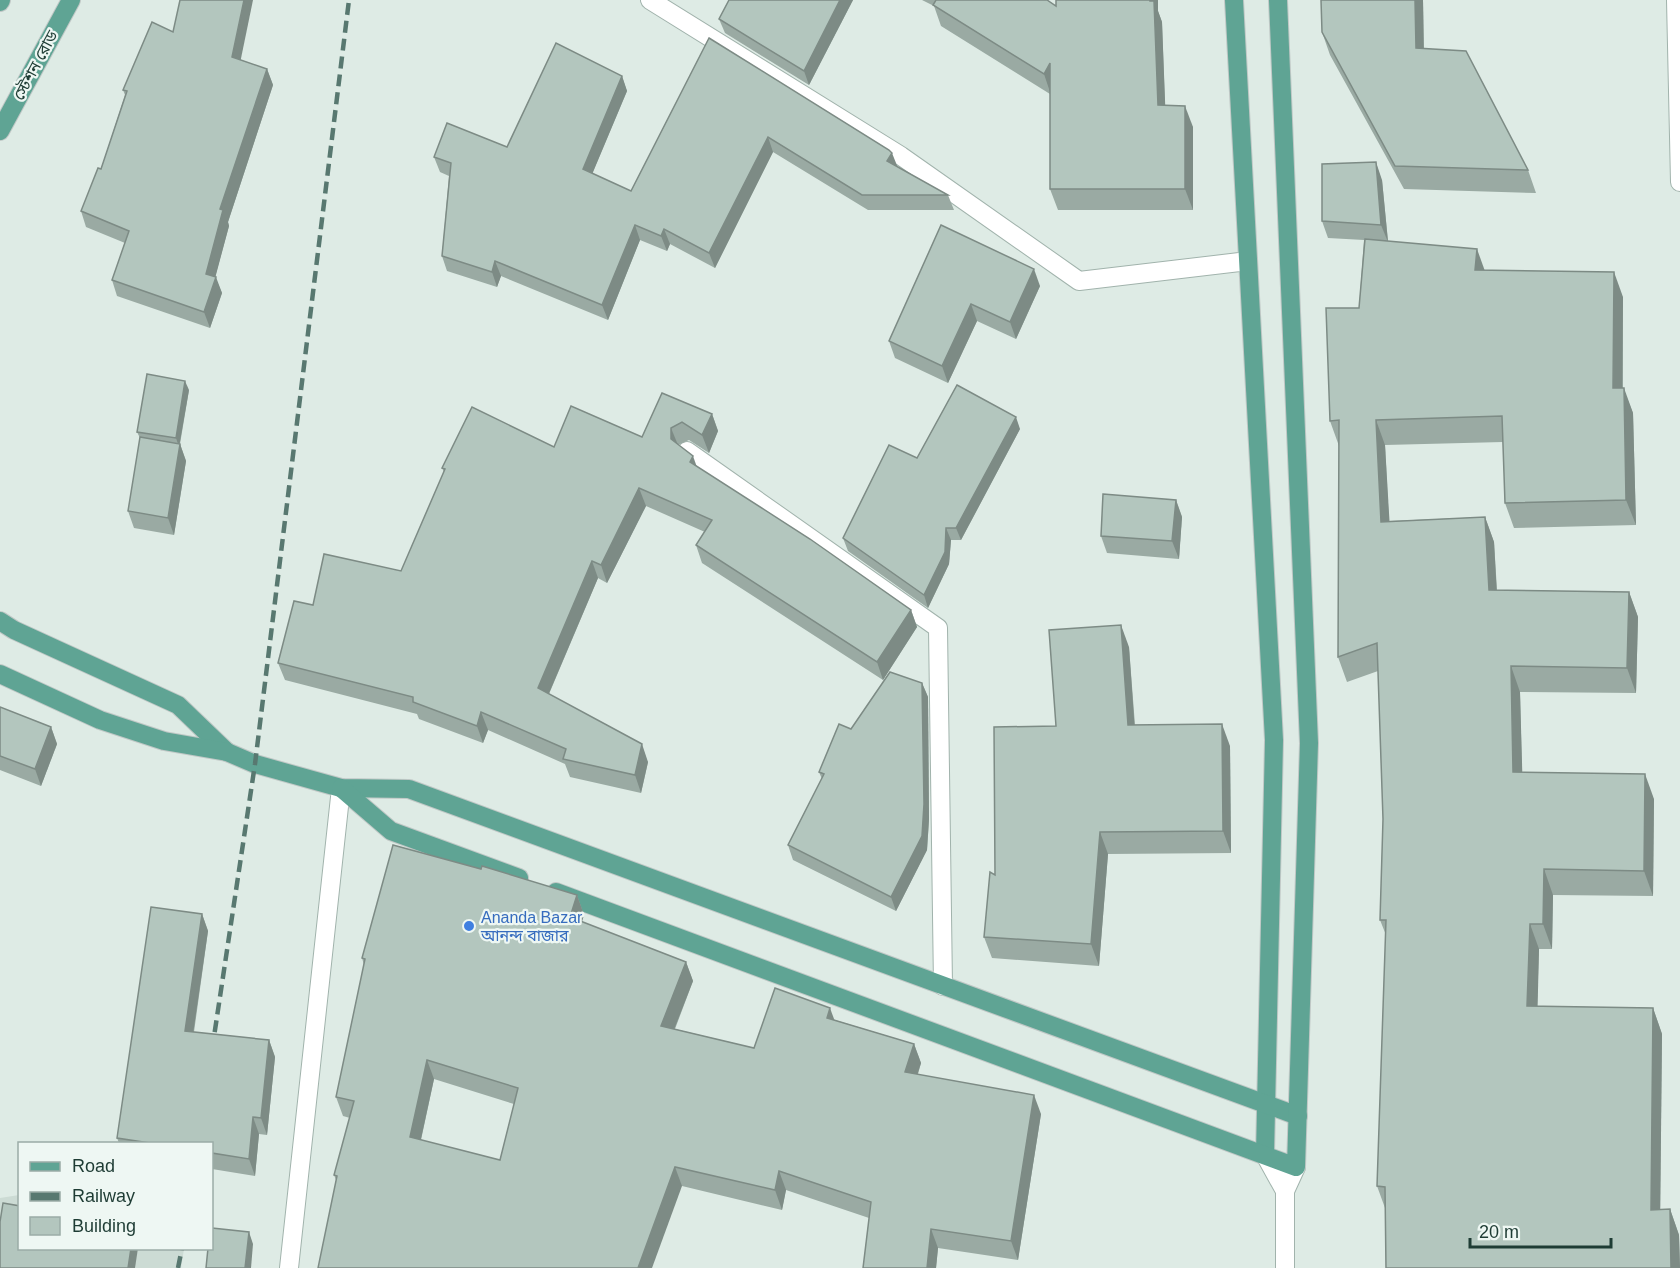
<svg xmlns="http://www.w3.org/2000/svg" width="1680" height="1268" viewBox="0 0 1680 1268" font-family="Arial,'Noto Sans Bengali',sans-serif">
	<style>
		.built { fill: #ccdbd4 }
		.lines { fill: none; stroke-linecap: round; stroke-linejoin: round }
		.minor-casing { stroke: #a1b3ac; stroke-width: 20 }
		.major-casing { stroke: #c0c8c6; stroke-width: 20 }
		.minor { stroke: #fff; stroke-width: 18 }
		.major { stroke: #5fa494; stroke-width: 18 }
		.rail { stroke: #587870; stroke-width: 4.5; stroke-dasharray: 12 6; stroke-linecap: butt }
		.wall { fill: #9aaaa3; fill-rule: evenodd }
		.shaded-wall { fill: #7d8b85 }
		.building { fill: #b3c6be; stroke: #7d8b85; stroke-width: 1.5; fill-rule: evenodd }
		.shop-dot { fill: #3f7fe0; stroke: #eef7f3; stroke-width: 2 }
		.labels { text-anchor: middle; stroke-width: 4.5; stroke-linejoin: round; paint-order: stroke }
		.street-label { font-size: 16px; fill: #1e3c34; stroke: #eef7f3 }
		.shop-label { font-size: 16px; fill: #366cbe; stroke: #eef7f3; text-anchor: start }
	</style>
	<rect width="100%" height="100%" fill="#deebe5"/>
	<polygon class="built" points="19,1195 20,1248 184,1249 181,1268 0,1268 0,1198"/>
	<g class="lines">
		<defs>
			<g id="minor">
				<polyline points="650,0 901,156 1079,281 1248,261"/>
				<polyline points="1676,0 1680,182"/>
				<polyline points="687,451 938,628 943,986"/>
				<polyline points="1265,1155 1285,1191"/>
				<polyline points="289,1268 341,788"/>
				<polyline points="1285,1268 1285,1191 1296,1167"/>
			</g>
			<g id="major">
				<polyline points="1234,0 1274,740 1265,1155"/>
				<polyline points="0,2 1,0"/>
				<polyline points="0,131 71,0"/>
				<polyline points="0,621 14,630 178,705 227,752"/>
				<polyline points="0,674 100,720 164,741 227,752 255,764 341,788 409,789 1298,1116"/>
				<polyline points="341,788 391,831 519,878"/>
				<polyline points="556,892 1296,1167 1309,743 1278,0"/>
			</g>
		</defs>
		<use href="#minor" class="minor-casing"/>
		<use href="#major" class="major-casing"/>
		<use href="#minor" class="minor"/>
		<use href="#major" class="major"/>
		<g class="rail">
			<polyline points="212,1050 255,764 349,0"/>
			<polyline points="178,1268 182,1248"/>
		</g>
	</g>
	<g class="wall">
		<polygon points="729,0 853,0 809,85 725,33 719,19"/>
		<polygon points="922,0 1047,0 1056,6 1158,11 1162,22 1165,106 1193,127 1193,210 1058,210 1050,189 1050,94 941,26 934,6"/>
		<polygon points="1423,0 1424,48 1528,170 1536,193 1404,189 1330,55 1322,32"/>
		<polygon points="709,38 898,167 948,195 954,210 868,210 773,152 715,268 670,244 667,251 640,240 608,320 501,276 497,287 447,271 442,256 449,176 440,172 434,157 507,147 622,76 627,91 592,174 631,191"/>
		<polygon points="241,60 267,69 273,85 228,222 229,226 215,277 222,293 210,328 117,296 112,280 125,243 86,227 81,211 101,169 125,95 123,90"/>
		<polygon points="1382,180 1388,241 1484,270 1623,297 1623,388 1633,413 1636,525 1514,528 1505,503 1503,442 1385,445 1389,521 1485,517 1494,542 1497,590 1629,592 1638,617 1636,693 1520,692 1522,773 1654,799 1653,896 1553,895 1552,949 1539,949 1537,1006 1653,1008 1662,1034 1660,1209 1670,1209 1679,1235 1680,1268 1386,1268 1385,1208 1377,1186 1386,935 1380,920 1383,819 1378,671 1347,682 1338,657 1339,446 1330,421 1359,308 1364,240 1328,238 1322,221"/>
		<polygon points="941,225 1040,286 1016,339 977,321 948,383 895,358 889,341"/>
		<polygon points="189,390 180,444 186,461 174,535 134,528 128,511 140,438 137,432"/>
		<polygon points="662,393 712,414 718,431 709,453 689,440 678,445 696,466 911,610 917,627 883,680 702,563 696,545 705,532 646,506 607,583 598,578 549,694 648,762 641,793 570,777 565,764 488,730 483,743 419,719 417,714 285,680 278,663 313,605 401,571 444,472 442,468 554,447 642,437"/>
		<polygon points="1020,429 961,540 951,540 949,564 928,608 848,551 843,538 917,458"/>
		<polygon points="1176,500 1182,517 1179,559 1107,553 1101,536"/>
		<polygon points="1129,647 1135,725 1230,746 1231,853 1108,854 1099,966 992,958 984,937 995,875 1056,726"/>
		<polygon points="922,683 928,697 929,819 927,850 896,911 793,860 788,845 822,779 819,772 851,729"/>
		<polygon points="0,707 51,727 57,744 41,786 0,770"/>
		<path d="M577 895 584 915 582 922 686 962 693 981 675 1029 754 1048 835 1020 914 1044 921 1063 918 1074 1041 1114 1018 1260 938 1248 936 1268H863L869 1218 786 1190 782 1210 682 1186 336 1180 334 1175 350 1118 343 1116 336 1097 364 965 362 958ZM434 1079 514 1104 500 1160 421 1140Z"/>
		<polygon points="202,914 208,931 194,1032 269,1040 275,1057 267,1135 259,1134 255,1176 212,1169 212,1143 119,1143 117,1138"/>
	</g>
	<g class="shaded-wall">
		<polygon points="244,0 253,0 238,73 232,57"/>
		<polygon points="840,0 853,0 809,85 804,71"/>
		<polygon points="1150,0 1158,0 1158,11 1162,22 1166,126 1158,105"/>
		<polygon points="1415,0 1423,0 1424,71 1416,48"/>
		<polygon points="1050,63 1051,95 1044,74"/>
		<polygon points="267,69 273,85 228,222 229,226 213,286 216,277 222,293 210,328 204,312 206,274 220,209"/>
		<polygon points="622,76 627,91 588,184 583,169"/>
		<polygon points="1185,106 1193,127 1193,210 1185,189"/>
		<polygon points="768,137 773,152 715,268 709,253"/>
		<polygon points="892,153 898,168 887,161"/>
		<polygon points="1376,162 1382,180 1388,242 1381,225"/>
		<polygon points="635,225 640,240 608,320 602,305"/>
		<polygon points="664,229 670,244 667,251 661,236"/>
		<polygon points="1477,249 1486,274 1475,270"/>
		<polygon points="495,261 501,276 497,287 492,272"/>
		<polygon points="1034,269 1040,286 1016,339 1010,322"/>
		<polygon points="1614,272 1623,297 1622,413 1613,388"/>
		<polygon points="971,304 977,321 948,383 942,366"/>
		<polygon points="185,381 189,390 179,447 176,438"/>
		<polygon points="1624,388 1633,413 1636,525 1626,500"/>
		<polygon points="712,414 718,431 709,453 702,435"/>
		<polygon points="1016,417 1020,429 961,540 956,528"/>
		<polygon points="1376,420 1385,445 1391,547 1381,522"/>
		<polygon points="671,428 678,445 671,439"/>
		<polygon points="180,444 186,461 174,535 168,518"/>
		<polygon points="693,456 699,473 690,462"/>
		<polygon points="639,488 646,506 607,583 601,565"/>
		<polygon points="1176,500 1182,517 1179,559 1172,541"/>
		<polygon points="1485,517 1494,542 1498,615 1489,590"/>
		<polygon points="946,528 951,540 949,564 928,608 924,595"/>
		<polygon points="592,561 598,578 544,705 538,688"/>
		<polygon points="1629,592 1638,617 1636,693 1627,668"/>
		<polygon points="911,610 917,627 883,680 877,662"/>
		<polygon points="1121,625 1129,647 1136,747 1128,725"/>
		<polygon points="1511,666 1520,692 1523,798 1513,772"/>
		<polygon points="922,683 928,697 929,819 927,850 896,911 891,897"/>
		<polygon points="481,712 488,730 483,743 477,726"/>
		<polygon points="1222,724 1230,746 1231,853 1223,831"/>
		<polygon points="51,727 57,744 41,786 35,769"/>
		<polygon points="642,744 648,762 641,793 635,775"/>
		<polygon points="1645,774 1654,799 1653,896 1644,871"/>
		<polygon points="1100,832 1108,854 1099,966 1091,944"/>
		<polygon points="1544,869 1553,895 1552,949 1543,924"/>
		<polygon points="577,895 584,915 577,936 570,917"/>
		<polygon points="202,914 208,931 191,1048 185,1031"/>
		<polygon points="1530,924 1539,949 1537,1031 1527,1006"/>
		<polygon points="686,962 693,981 668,1045 661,1026"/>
		<polygon points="830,1008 837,1027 827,1018"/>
		<polygon points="1653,1008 1662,1034 1660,1235 1651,1210"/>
		<polygon points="269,1040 275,1057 267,1135 261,1118"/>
		<polygon points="914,1044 921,1063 912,1091 905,1072"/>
		<polygon points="427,1060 434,1079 417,1157 410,1137"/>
		<polygon points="1034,1095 1041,1114 1018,1260 1011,1241"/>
		<polygon points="253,1117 259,1134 255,1176 249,1159"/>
		<polygon points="675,1167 682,1186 652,1268 638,1268"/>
		<polygon points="779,1171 786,1190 782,1210 775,1190"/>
		<polygon points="1670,1209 1679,1235 1680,1268 1671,1268"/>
		<polygon points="931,1229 938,1248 936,1268 927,1268"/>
		<polygon points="249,1232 253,1244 251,1268 245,1268"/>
		<polygon points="131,1248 138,1248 135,1268 128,1268"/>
	</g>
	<g class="building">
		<polygon points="180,0 244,0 232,57 267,69 220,209 223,210 206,274 216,277 204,312 112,280 129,231 81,211 98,168 101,169 127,91 123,90 152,22 173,32"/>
		<polygon points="729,0 840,0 804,71 719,19"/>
		<polygon points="936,0 1047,0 1056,6 1056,0 1150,0 1150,1 1154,1 1158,105 1185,106 1185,189 1050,189 1050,63 1044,74 933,5"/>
		<polygon points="1321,0 1415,0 1416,48 1466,51 1528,170 1395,166 1322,32"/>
		<polygon points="709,38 889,150 892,153 887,161 948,195 862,195 768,137 709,253 664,229 661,236 635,225 602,305 495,261 492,272 442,256 451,163 434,157 447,123 507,147 556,43 622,76 583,169 631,191"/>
		<polygon points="1376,162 1381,225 1322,221 1322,164"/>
		<polygon points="941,225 1034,269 1010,322 971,304 942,366 889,341"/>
		<polygon points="1365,239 1477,249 1475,270 1614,272 1613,388 1624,388 1626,500 1505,503 1502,416 1376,420 1381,522 1485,517 1489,590 1629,592 1627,668 1511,666 1513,772 1645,774 1644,871 1544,869 1543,924 1530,924 1527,1006 1653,1008 1651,1210 1670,1209 1671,1268 1386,1268 1385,1187 1377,1186 1386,920 1380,920 1383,819 1377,643 1338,657 1339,420 1330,421 1326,308 1359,308"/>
		<polygon points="147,374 185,381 176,438 137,432"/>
		<polygon points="957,385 1016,417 956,528 946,528 945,552 924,595 843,538 889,445 917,458"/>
		<polygon points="662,393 712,414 702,435 682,422 671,428 671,439 693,456 690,462 810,539 911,610 877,662 696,545 712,520 639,488 601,565 592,561 538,688 642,744 635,775 563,759 566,749 481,712 477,726 413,702 413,697 278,663 294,601 313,605 324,554 401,571 445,469 442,468 472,407 554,447 571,406 642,437"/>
		<polygon points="140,437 180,444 168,518 128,511"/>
		<polygon points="1103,494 1176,500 1172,541 1101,536"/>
		<polygon points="1121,625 1128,725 1222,724 1223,831 1100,832 1091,944 984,937 990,872 995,875 994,727 1056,726 1049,630"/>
		<polygon points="890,672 922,683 924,804 922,836 891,897 788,845 824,774 819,772 839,724 851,729"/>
		<polygon points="0,707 51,727 35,769 0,756"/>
		<path d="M393 845 481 869 482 866 577 895 570 917 686 962 661 1026 754 1048 775 988 830 1008 827 1018 914 1044 905 1072 1034 1095 1011 1241 931 1229 927 1268H863L871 1202 779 1171 775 1190 675 1167 638 1268H318L337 1176 334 1175 354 1101 336 1097 365 959 362 958ZM427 1060 518 1088 500 1160 410 1137Z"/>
		<polygon points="151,907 202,914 185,1031 269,1040 261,1118 253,1117 249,1159 212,1153 212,1143 150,1143 117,1138"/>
		<polygon points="3,1203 20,1206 20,1248 131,1248 128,1268 0,1268 0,1222"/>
		<polygon points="212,1228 249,1232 245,1268 206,1268 208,1248 212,1248"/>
	</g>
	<circle class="shop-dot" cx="469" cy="926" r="6"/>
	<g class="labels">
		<g class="street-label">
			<text transform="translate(35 65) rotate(-62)" y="6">স্টেশন রোড</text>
		</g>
		<g class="shop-label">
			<text x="481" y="923">Ananda Bazar<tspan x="481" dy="18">আনন্দ বাজার</tspan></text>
		</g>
	</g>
	<rect x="18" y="1142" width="195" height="108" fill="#eef7f3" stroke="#9baca7" stroke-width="1.5"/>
	<rect x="30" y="1162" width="30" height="9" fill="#5fa494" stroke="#9baca7" stroke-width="1.5"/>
	<text x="72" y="1172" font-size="18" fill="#1e3c34">Road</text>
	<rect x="30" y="1192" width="30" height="9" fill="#587870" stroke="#9baca7" stroke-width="1.5"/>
	<text x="72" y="1202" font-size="18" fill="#1e3c34">Railway</text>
	<rect x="30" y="1217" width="30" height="18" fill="#b3c6be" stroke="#9baca7" stroke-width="1.5"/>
	<text x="72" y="1232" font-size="18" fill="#1e3c34">Building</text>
	<path d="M1470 1238v9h141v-9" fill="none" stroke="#1e3c34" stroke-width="3"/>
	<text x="1479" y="1238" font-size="18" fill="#1e3c34" stroke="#eef7f3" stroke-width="4.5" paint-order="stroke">20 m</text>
</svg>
